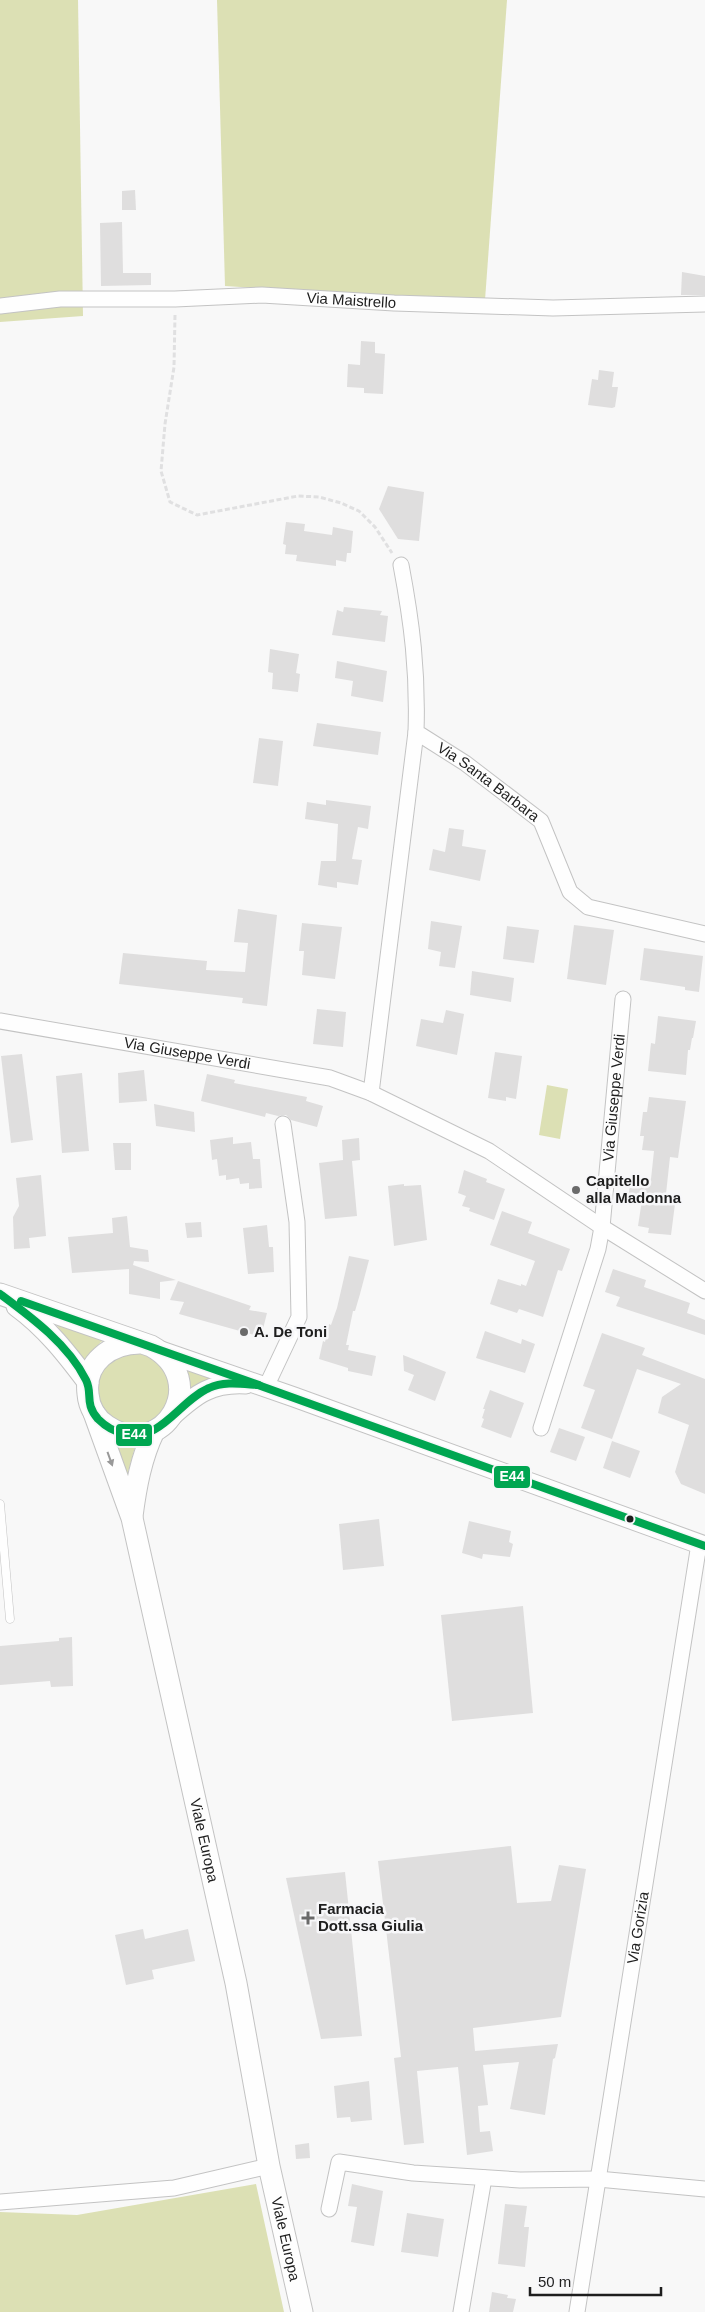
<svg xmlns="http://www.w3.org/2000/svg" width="705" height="2312" viewBox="0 0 705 2312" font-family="Helvetica,sans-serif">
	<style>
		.green { fill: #dce0b4 }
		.building { fill: #dfdede }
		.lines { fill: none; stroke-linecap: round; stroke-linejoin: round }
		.service-casing { stroke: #c3c3c3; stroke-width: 9 }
		.minor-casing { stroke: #c3c3c3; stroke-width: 17 }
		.tertiary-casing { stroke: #c3c3c3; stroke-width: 21 }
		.secondary-casing { stroke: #c3c3c3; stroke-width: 23 }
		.path { stroke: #e0e0e1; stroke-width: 3; stroke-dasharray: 5 2.5; stroke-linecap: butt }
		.service { stroke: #fefefe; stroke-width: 8 }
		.minor { stroke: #fefefe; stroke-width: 15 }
		.tertiary { stroke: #fefefe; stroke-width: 19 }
		.secondary { stroke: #fefefe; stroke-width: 21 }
		.bus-1-casing { stroke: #f7f7f9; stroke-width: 11 }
		.bus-1 { stroke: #00a651; stroke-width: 8 }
		.oneway { fill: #999 }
		.poi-dot { fill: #6a6a6a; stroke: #f7f7f9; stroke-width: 2 }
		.bus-dot { fill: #1e1e1e; stroke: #f7f7f9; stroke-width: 2 }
		.labels { text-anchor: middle; stroke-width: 5; stroke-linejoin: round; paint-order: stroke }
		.street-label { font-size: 15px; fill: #1e1e1e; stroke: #f7f7f9 }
		.poi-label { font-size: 15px; font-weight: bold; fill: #1e1e1e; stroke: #f7f7f9; text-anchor: start }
		.line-badge { stroke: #f7f7f9; stroke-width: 2 }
		.badge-label { font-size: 14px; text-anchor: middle; font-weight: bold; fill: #fff }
	</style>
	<rect width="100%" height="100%" fill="#f8f8f8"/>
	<g class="green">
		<polygon points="0,0 78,0 83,316 0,322"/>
		<polygon points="217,0 507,0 485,300 345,294 225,286"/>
		<polygon points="547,1085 568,1089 560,1139 539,1135"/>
		<polygon points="53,1321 111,1336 101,1342 84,1360"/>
		<circle cx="134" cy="1389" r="37"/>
		<polygon points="185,1362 229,1376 190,1389"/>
		<polygon points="114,1444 135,1447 126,1480"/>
		<polygon points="256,2184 284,2312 0,2312 0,2212 77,2215"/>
	</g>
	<g class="building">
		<polygon points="135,190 136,210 122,210 122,191"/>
		<polygon points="122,222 123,273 151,273 151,285 101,286 100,223"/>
		<polygon points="682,272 705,276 705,295 681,295"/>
		<polygon points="361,341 375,342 375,353 385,354 383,394 364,393 364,388 347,387 348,364 360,365"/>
		<polygon points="599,370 614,372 612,387 618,387 615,407 612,408 588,405 592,379 598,380"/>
		<polygon points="388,486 424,492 419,541 398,539 379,509"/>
		<polygon points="286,522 305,524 304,531 332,535 333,527 353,531 351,553 347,553 346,562 336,560 336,566 296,561 297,555 285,554 286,545 283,544"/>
		<polygon points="344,607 382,611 380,615 388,616 385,642 332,635 337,610 343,612"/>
		<polygon points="270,649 299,654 296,673 300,674 298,692 272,689 273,673 268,672"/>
		<polygon points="337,661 387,671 383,702 351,696 353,681 335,678"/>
		<polygon points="317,723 381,732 378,755 313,746"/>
		<polygon points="259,738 283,741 278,786 253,783"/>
		<polygon points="326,800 371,806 368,829 358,827 352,859 362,860 358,885 337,882 337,888 318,885 321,861 336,861 338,824 305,819 307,802 326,805"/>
		<polygon points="449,828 464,830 462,846 486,850 480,881 429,870 433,849 445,852"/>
		<polygon points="238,909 277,915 267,1006 242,1003 243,998 119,984 123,953 207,961 206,970 245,972 248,943 234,942"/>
		<polygon points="431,921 462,926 455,968 439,966 441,952 428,949"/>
		<polygon points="302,923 342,927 335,979 302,975 304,951 299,951"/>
		<polygon points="574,925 614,930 606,985 567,979"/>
		<polygon points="507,926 539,930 534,963 503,959"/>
		<polygon points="644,948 703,956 699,992 685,990 685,987 640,980"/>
		<polygon points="472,971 514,978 511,1002 470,995"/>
		<polygon points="317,1009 346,1012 343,1047 313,1044"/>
		<polygon points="446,1010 464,1014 457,1055 416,1046 421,1019 443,1023"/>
		<polygon points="658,1016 696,1021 693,1038 692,1038 690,1050 688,1050 686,1075 648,1071 651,1043 655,1044"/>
		<polygon points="495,1052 522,1056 516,1099 506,1097 506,1101 488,1098"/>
		<polygon points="22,1054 33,1140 11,1143 1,1056"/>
		<polygon points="144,1070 147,1101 119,1103 118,1073"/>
		<polygon points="82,1073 89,1151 62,1153 56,1076"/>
		<polygon points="207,1074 235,1080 234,1083 307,1097 306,1101 323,1106 317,1127 291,1120 286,1115 278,1116 266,1113 265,1117 201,1101"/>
		<polygon points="649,1097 686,1101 678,1158 670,1157 665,1203 675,1204 671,1235 648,1233 649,1228 638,1226 642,1200 628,1199 631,1177 651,1179 654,1151 642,1150 644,1136 640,1136 643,1112 647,1112"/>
		<polygon points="154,1104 194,1112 195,1132 156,1126"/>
		<polygon points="233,1137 233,1144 251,1142 253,1159 260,1159 262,1188 249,1189 249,1183 240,1184 239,1178 226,1180 226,1175 219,1176 217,1159 212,1160 210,1140"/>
		<polygon points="359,1138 360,1160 352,1161 357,1216 325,1219 319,1163 343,1160 342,1140"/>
		<polygon points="113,1143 131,1143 131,1170 115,1170"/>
		<polygon points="464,1170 487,1179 486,1182 505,1189 494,1220 469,1211 470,1208 462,1206 466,1196 458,1193"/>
		<polygon points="41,1175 46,1236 29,1238 30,1248 14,1249 13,1217 19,1206 16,1178"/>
		<polygon points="404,1184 404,1186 421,1185 427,1240 394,1246 388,1186"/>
		<polygon points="502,1211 532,1222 528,1233 570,1249 562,1271 558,1270 543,1317 519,1309 517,1313 490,1304 498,1279 521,1286 521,1284 526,1286 535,1261 490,1245"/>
		<polygon points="127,1216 130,1247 148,1250 149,1262 134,1261 133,1265 176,1280 160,1282 160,1299 129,1294 129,1269 72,1273 68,1237 113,1233 112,1218"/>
		<polygon points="201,1222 202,1237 187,1238 185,1223"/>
		<polygon points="267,1225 269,1247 273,1247 274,1272 248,1274 243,1228"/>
		<polygon points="349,1256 369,1260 360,1294 355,1311 353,1311 346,1345 349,1345 348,1350 376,1356 372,1376 348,1371 348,1368 319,1359 323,1341 325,1342 329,1324 331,1325 337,1308"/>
		<polygon points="613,1269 646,1280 644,1287 690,1303 687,1313 705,1320 705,1335 616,1306 620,1297 605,1292"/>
		<polygon points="178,1281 251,1306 249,1310 267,1313 261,1337 179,1314 184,1302 170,1300"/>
		<polygon points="485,1331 521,1344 522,1339 535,1344 525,1373 476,1358"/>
		<polygon points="602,1333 645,1348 642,1355 705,1379 705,1494 681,1484 675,1472 689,1425 658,1413 662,1397 681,1384 637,1369 612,1439 581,1428 595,1390 583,1386"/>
		<polygon points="403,1355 446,1372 435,1401 408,1390 414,1375 404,1371"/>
		<polygon points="490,1390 524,1403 511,1438 481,1427 484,1419 482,1418 485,1409 483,1409"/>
		<polygon points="559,1428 585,1437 576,1461 550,1452"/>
		<polygon points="612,1441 640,1451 630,1478 603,1468"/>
		<polygon points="379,1519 384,1566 343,1570 339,1524"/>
		<polygon points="469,1521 511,1531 509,1542 513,1544 510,1557 483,1554 482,1559 462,1553"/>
		<polygon points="523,1606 533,1713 452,1721 441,1615"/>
		<polygon points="72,1637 73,1686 51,1687 50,1681 0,1685 0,1646 59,1641 59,1638"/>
		<polygon points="511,1846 517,1903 551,1901 559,1865 586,1869 561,2017 473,2028 475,2051 558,2044 555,2058 553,2059 545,2115 510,2109 519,2062 483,2065 488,2105 478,2106 480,2132 490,2131 493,2151 467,2155 458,2067 417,2071 424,2143 404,2145 394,2058 401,2057 378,1861"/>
		<polygon points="345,1872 362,2036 321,2039 286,1878"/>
		<polygon points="143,1929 145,1939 188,1929 195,1961 152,1970 154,1979 126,1985 115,1935"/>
		<polygon points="369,2081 372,2120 351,2122 350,2117 337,2118 334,2086"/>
		<polygon points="309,2143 310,2158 296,2159 295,2145"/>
		<polygon points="352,2184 383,2191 374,2246 351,2242 357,2207 348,2206"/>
		<polygon points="505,2204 527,2206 524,2227 529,2227 525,2267 498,2264"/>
		<polygon points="407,2213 444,2219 438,2257 401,2252"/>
		<polygon points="492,2292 508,2295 507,2298 516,2299 513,2312 489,2312"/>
	</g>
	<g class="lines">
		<defs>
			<polyline id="service" points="0,1504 10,1619"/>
			<g id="minor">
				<path id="s1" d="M0 306 60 299H175L262 295 394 303 553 308 705 304"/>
				<path id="s2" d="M401 565C412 623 418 672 416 732L465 763 541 821 570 892 588 907 705 934"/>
				<path id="s3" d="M0 1021 330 1078 371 1093 489 1151 602 1227 705 1291"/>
				<polyline points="371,1093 416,732"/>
				<polyline points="266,1387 299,1317 297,1222 283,1124"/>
				<path id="s4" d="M541 1428 598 1249 602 1227 623 999"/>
				<polyline points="0,2202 174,2188 269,2166"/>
				<polyline points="329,2209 339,2162 413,2173 520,2180 598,2179 705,2189"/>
				<polyline points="461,2312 484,2178"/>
				<path id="s5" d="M577 2312 699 1544"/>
			</g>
			<g id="tertiary">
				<polyline points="161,1351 294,1397 705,1546"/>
				<path d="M172 1416C196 1394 212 1382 246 1384"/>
			</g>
			<g id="secondary">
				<path d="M0 1294 151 1346C213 1380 163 1463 107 1426 96 1419 89 1407 88 1394 84 1362 111 1343 140 1343"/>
				<path d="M17 1306C46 1327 67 1354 88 1382"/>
				<path id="s6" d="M94 1413 132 1518 236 1983 269 2166 302 2312"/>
				<path d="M132 1516C136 1486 141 1458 154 1431"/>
			</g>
		</defs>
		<use href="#service" class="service-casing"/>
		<use href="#minor" class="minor-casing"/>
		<use href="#tertiary" class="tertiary-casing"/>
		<use href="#secondary" class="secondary-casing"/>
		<polyline class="path" points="175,315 174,367 165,424 161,471 170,502 197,515 298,496 319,497 341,503 359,511 375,527 392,553"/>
		<use href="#service" class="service"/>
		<use href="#minor" class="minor"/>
		<use href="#tertiary" class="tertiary"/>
		<use href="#secondary" class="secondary"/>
		<defs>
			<g id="bus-1">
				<path d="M0 1294C31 1317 68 1344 86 1380 93 1394 84 1403 98 1419 105 1426 115 1432 125 1434 161 1442 179 1401 209 1388 224 1381 242 1384 258 1385L705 1546"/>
				<polyline points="21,1301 259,1385"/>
			</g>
		</defs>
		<use href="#bus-1" class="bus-1-casing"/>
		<use href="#bus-1" class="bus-1"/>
	</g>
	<defs><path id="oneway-solid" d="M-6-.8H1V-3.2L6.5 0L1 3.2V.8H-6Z" transform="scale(1.25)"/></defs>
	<use class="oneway" href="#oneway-solid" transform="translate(110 1459) rotate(70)"/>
	<g class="poi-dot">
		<circle cx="576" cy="1190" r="5"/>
		<circle cx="244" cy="1332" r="5"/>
		<path d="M305.5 1910.5h5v5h5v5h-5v5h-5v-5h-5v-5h5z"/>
	</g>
	<circle class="bus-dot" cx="630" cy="1519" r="4.5"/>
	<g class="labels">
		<g class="street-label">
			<text dy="5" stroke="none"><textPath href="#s1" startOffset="352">Via Maistrello</textPath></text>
			<text dy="5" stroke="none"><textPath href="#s2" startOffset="256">Via Santa Barbara</textPath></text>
			<text dy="5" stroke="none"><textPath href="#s3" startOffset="190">Via Giuseppe Verdi</textPath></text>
			<text dy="5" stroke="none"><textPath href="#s4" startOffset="340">Via Giuseppe Verdi</textPath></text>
			<text dy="5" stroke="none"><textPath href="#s6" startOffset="442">Viale Europa</textPath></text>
			<text dy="5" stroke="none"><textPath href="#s5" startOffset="389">Via Gorizia</textPath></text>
			<text dy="5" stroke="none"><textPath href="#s6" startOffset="849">Viale Europa</textPath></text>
		</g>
		<g class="poi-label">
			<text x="586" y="1186">Capitello<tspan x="586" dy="17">alla Madonna</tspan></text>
			<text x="254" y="1337">A. De Toni</text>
			<text x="318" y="1914">Farmacia<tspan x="318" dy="17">Dott.ssa Giulia</tspan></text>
		</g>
	</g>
	<g class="line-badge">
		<rect x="115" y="1423" width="38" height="24" rx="5" fill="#00a651"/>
		<rect x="493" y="1465" width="38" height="24" rx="5" fill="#00a651"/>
	</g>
	<g class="badge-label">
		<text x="134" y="1439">E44</text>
		<text x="512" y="1481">E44</text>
	</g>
	<path d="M530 2287v8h131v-8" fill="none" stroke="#1e1e1e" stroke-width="2.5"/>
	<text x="538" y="2287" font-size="15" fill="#1e1e1e" stroke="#f7f7f9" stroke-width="4" paint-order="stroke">50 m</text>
</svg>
